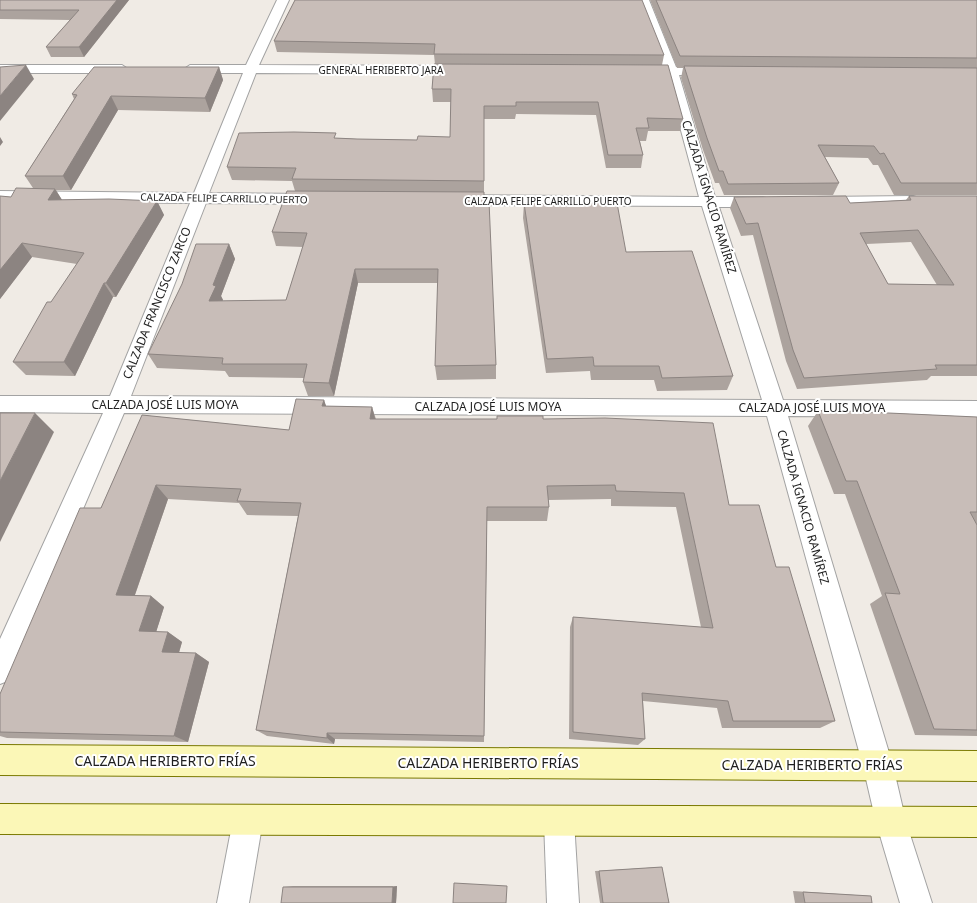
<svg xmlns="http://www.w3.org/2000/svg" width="977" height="903" viewBox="0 0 977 903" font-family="'Noto Sans',sans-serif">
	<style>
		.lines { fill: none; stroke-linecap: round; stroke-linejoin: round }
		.street-casing { stroke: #a3a3a3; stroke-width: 2 }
		.secondary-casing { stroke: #7a7902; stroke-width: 2 }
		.street { fill: #fff; fill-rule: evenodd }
		.secondary { fill: #fbf7b7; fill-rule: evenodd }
		.wall { fill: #aca39e; fill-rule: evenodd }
		.shaded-wall { fill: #8c8481 }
		.building { fill: #c8bdb8; stroke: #8c8481; fill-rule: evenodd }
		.labels { text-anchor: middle; stroke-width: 4; stroke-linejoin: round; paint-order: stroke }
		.far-street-label { font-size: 10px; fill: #1f1f1f; stroke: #fff }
		.street-label { font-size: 12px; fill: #1f1f1f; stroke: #fff }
		.near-street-label { font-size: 14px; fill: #1f1f1f; stroke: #fff }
	</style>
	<rect width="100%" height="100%" fill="#f0ebe5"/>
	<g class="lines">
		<defs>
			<g id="street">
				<polygon points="277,0 289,0 259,65 464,66 470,70 464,74 256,73 209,193 313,194 319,196 321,199 319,202 313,204 206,203 131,396 762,400 702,206 455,205 449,203 447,200 449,197 455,195 699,197 666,75 640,75 634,71 640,67 663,67 637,0 649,0 676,67 712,67 718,71 712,75 679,75 715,197 763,197 769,199 771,202 769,205 763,207 719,207 783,400 977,401 977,417 788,416 893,766 906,822 932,903 900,903 876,822 863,766 767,416 124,413 10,680 0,684 0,639 103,413 0,412 0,396 110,396 190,203 0,201 0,191 194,193 243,73 190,73 184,69 190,65 246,65"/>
				<polygon points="0,65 122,65 128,69 122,73 0,73"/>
				<polygon points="913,196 919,198 921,201 919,204 819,207 813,205 811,202 813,199 819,197"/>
				<polygon points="248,805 259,809 263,820 249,903 217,903 233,820 237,809"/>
				<polygon points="559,806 570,810 574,821 579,903 547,903 544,821 548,810"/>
			</g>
			<g id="secondary">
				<polygon points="0,745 977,751 977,781 0,775"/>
				<polygon points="0,804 977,807 977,837 0,834"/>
			</g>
		</defs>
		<use href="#street" class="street-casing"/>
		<use href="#secondary" class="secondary-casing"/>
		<use href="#street" class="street"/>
		<use href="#secondary" class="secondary"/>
	</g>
	<g class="wall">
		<polygon points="0,0 129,0 84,57 51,57 46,47 70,20 0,19"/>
		<polygon points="295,0 664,55 662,65 683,119 680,131 648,131 646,141 640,141 643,155 641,168 606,168 596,115 516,114 515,119 484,119 484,200 496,365 496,379 437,380 435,366 438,283 358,283 334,396 308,396 303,382 304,378 229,377 225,371 157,368 148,354 229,244 235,259 221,296 223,300 222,301 286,300 303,247 276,246 272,232 295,191 292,181 232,180 227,167 337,138 357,139 417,140 450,137 451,102 433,102 432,89 435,64 434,55 277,52 274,41"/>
		<polygon points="650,0 977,0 977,195 894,195 878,165 873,165 868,158 825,157 839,183 833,195 724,195 719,183 715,183 703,150 681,78 683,68 677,68"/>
		<polygon points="219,67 223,80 210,112 118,110 71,190 56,190 62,200 157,201 164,215 116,297 113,297 75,376 26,375 13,362 51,302 77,264 32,257 0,299 0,196 11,197 33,188 25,176 74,99 72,94"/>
		<path d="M909 196H977V376H931L927 380 797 389 786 361 753 235 741 236 730 208 734 197 850 203 906 200ZM911 242 937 285 888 284 866 244Z"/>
		<polygon points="524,203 575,205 576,203 626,252 733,376 727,390 657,391 654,380 591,380 590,371 546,373 523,218"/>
		<polygon points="324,400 326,406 372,407 376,419 543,419 729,505 776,567 835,721 820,728 722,728 717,708 643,701 645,739 638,745 569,739 570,627 573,617 701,627 676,507 611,506 611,499 548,500 549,507 547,521 487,521 484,742 335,739 334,744 267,736 256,730 298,516 247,515 239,503 168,499 135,595 151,596 164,607 156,632 168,632 182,642 179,653 196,653 209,662 188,742 7,738 0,736 0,694 101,508 142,415 289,430"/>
		<polygon points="822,410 977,417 977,736 915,735 870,604 882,596 845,494 834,494 808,426 818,411 820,411"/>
		<polygon points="662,867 669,903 600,903 595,871"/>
		<polygon points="293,886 397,886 396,903 283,887"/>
		<polygon points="793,891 871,896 872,903 795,903"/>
	</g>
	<g class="shaded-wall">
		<polygon points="117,0 129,0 84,57 79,47"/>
		<polygon points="26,65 34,79 0,121 0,96"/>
		<polygon points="219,67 223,80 210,112 205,98"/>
		<polygon points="111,96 118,110 71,190 63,176"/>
		<polygon points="0,137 3,142 0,146"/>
		<polygon points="55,189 64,203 48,200"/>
		<polygon points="157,201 164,215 116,297 106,283"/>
		<polygon points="22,243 32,257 0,299 0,270"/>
		<polygon points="229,244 235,259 221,296 223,300 216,315 209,301 213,285"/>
		<polygon points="355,269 358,283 334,396 329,383"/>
		<polygon points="104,283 113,297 75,376 64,362"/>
		<polygon points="324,400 329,415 322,406"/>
		<polygon points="372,407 376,422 370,419"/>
		<polygon points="35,413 54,432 0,542 0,481"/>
		<polygon points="156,485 168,499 131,606 116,595"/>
		<polygon points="151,596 164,607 153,642 139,631"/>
		<polygon points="168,632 182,642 176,662 162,652"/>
		<polygon points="196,653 209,662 188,742 174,736"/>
		<polygon points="327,733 335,739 334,744 327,738"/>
		<polygon points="397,886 396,903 392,903 393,887"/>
	</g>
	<g class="building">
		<polygon points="0,0 117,0 79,47 46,47 79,10 0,10"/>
		<polygon points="295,0 642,0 664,55 434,54 435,44 274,41"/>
		<polygon points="656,0 977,0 977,58 680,56"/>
		<polygon points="434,64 668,65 683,119 647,118 649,128 636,128 643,155 608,155 598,102 516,102 516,106 484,106 484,181 292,179 296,168 227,167 239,133 294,132 336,133 334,138 357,139 417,140 418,136 450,137 451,89 432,89"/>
		<polygon points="26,65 0,96 0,67"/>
		<polygon points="684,66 977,68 977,183 901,183 884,153 880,154 874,146 818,145 839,183 728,184 723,171 719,171 707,138"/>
		<polygon points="94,67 219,67 205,98 111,96 63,176 25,176 77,95 72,94"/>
		<polygon points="16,188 55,189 48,200 109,199 157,201 106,283 104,283 64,362 13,362 47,302 51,302 84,253 22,243 0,270 0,196 11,197"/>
		<polygon points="287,191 484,192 484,200 489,201 496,365 435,366 438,269 355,269 329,383 303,382 307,364 222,364 223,358 148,354 182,284 196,244 229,244 213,285 216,286 209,301 286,300 307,233 272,232"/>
		<path d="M846 196 850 203 911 200 909 196H977V365H935L937 369 804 378 793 350 758 223 746 224 734 197ZM918 230 954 285 888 284 860 233Z"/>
		<polygon points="524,203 576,205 576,203 617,203 626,252 692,251 733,376 662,378 659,366 594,366 593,357 547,359"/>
		<polygon points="296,399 324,400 322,406 372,407 370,419 497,419 497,416 543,416 543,419 605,418 713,423 729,505 759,505 776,567 789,567 835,721 733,721 728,701 642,693 645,739 573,732 573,617 713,628 684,493 616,491 615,485 547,486 549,507 487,507 484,736 327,733 327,738 256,730 301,503 237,501 241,489 156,485 116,595 151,596 139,631 168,632 162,652 196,653 174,736 0,732 0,694 80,508 101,508 142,415 289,430"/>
		<polygon points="822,410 977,417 977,512 970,512 977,525 977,730 934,729 885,593 900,594 857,481 846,481 818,411 822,411"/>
		<polygon points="0,413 35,413 0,481"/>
		<polygon points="662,867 669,903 603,903 599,871"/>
		<polygon points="454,883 507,886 506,903 453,903"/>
		<polygon points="283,887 393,887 392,903 281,903"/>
		<polygon points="803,892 871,896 872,903 805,903"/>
	</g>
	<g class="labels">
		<g class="far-street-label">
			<text x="381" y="74">GENERAL HERIBERTO JARA</text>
			<text transform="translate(224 198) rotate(1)" y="4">CALZADA FELIPE CARRILLO PUERTO</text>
			<text x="548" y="205">CALZADA FELIPE CARRILLO PUERTO</text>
		</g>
		<g class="street-label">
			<text transform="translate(709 197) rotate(73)" y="4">CALZADA IGNACIO RAMÍREZ</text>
			<text transform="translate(157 303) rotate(-68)" y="4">CALZADA FRANCISCO ZARCO</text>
			<text x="165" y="409">CALZADA JOSÉ LUIS MOYA</text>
			<text x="488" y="411">CALZADA JOSÉ LUIS MOYA</text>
			<text x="812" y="412">CALZADA JOSÉ LUIS MOYA</text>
			<text transform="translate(803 507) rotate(74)" y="4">CALZADA IGNACIO RAMÍREZ</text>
		</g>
		<g class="near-street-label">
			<text x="165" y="766">CALZADA HERIBERTO FRÍAS</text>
			<text x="488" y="768">CALZADA HERIBERTO FRÍAS</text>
			<text x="812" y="770">CALZADA HERIBERTO FRÍAS</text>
		</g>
	</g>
</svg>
